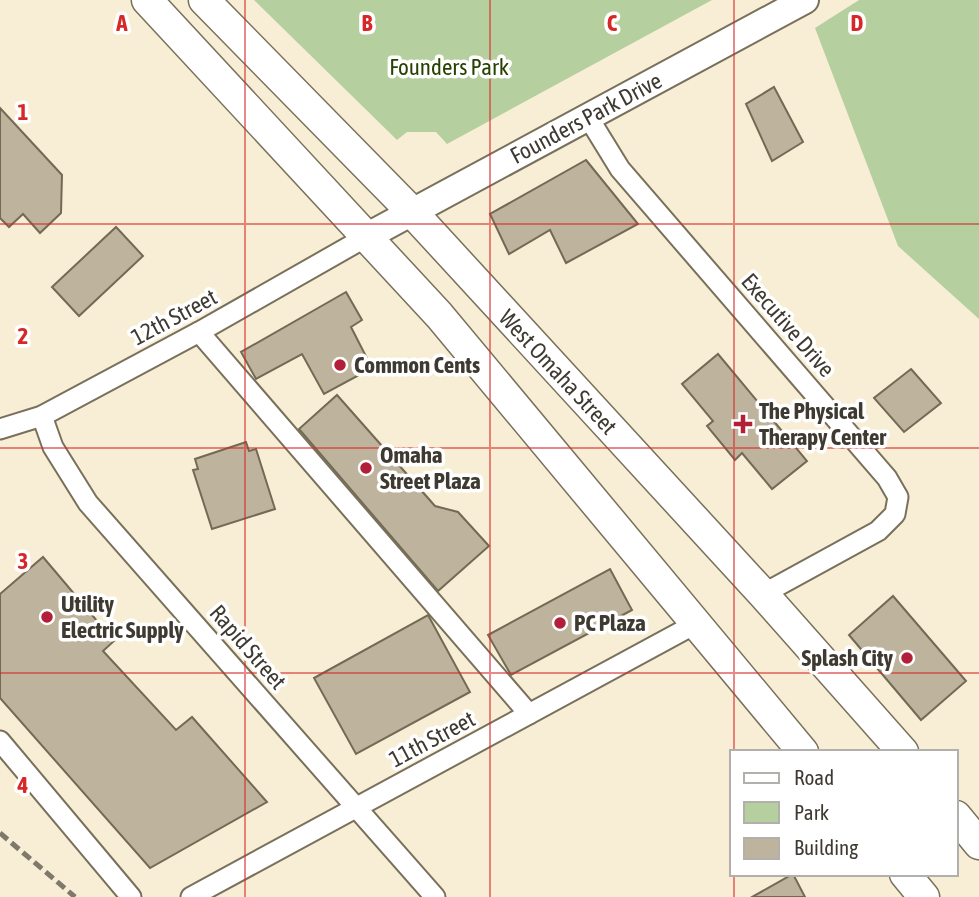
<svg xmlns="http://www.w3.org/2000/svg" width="979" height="897" viewBox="0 0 979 897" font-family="'Asap Condensed',sans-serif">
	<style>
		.green { fill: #b5cf9f }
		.building { fill: #beb49d; stroke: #736a55; stroke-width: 2 }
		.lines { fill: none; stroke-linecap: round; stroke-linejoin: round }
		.street-casing { stroke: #79705b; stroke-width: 23 }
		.secondary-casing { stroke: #79705b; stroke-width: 30 }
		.primary-casing { stroke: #79705b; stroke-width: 33 }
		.street { stroke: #fff; stroke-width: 19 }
		.secondary { stroke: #fff; stroke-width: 26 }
		.primary { stroke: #fff; stroke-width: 30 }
		.rail { stroke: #7f796b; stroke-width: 5; stroke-dasharray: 10 5; stroke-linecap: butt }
		.grid { fill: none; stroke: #d62828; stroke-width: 2; stroke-opacity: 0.55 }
		.poi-dot { fill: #b21f38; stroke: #fff; stroke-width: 2.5 }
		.labels { text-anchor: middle; stroke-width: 7; stroke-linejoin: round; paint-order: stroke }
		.park-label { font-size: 23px; fill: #264100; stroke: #fff }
		.street-label { font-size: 23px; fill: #3e3a31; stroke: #fff }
		.poi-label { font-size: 23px; font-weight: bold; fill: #3e3a31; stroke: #fff; text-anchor: start }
		.grid-label { font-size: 23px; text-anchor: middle; font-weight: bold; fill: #d62828; stroke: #fff; stroke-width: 7; stroke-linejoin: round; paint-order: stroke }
	</style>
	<rect width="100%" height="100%" fill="#f8eed6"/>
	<g class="green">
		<polygon points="254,0 712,0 447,144 436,132 407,132 397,140"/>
		<polygon points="859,0 979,0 979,319 898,246 815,28"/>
	</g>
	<g class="building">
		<polygon points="774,87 803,142 772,161 746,104"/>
		<polygon points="0,108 62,175 61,213 40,233 23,214 9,227 0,218"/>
		<polygon points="586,160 638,224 566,263 550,230 509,254 490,214"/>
		<polygon points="116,227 143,256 79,316 52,287"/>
		<polygon points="346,292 362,320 351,327 372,368 324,394 302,354 256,379 241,352"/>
		<polygon points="718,354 807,461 772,489 742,453 735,460 707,426 713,421 682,384"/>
		<polygon points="911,369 941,403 904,432 874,398"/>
		<polygon points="337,395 435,506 458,512 489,546 438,591 299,429"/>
		<polygon points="246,442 249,451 256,449 275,509 212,529 193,470 198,469 195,459"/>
		<polygon points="43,557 114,641 103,651 176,730 192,717 267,802 150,868 0,698 0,594"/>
		<polygon points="610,569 632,610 511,675 488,635"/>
		<polygon points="893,596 966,681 921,720 849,635"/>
		<polygon points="428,615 470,692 356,754 314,678"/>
		<polygon points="793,874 805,897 752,897"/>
	</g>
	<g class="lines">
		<defs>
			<g id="street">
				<polyline points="588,117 620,169 887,478 898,497 895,514 878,531 763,594"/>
				<polyline points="199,332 529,714"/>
				<polyline points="42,416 53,447 88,503 435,897"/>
				<polyline points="0,429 42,416 199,332 366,237"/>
				<polyline points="0,741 131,897"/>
				<polyline points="191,897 697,623"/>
			</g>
			<polyline id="secondary" points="366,237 805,0"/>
			<g id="primary">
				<polyline points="147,0 439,315 803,752"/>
				<polyline points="204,0 412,212 763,594 903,752"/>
				<polyline points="956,816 979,844"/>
				<polyline points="905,874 924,897"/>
			</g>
		</defs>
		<use href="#street" class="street-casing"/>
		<use href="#secondary" class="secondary-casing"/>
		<use href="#primary" class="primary-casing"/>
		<use href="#street" class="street"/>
		<use href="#secondary" class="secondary"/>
		<use href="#primary" class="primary"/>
		<polyline class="rail" points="0,833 75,897"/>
	</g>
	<path class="grid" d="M245 0V897M490 0V897M734 0V752M0 224H979M0 448H979M0 673H979M734 874V897"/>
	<g class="poi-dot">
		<circle cx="340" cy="365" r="7"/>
		<path d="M739.5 413.5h7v7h7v7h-7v7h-7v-7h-7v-7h7z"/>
		<circle cx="366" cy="468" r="7"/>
		<circle cx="47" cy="617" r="7"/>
		<circle cx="560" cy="623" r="7"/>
		<circle cx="907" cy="658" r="7"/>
	</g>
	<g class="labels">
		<g class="park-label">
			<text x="449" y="75">Founders Park</text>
		</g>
		<g class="street-label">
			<text transform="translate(586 118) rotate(-28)" y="8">Founders Park Drive</text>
			<text transform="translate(174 317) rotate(-28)" y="8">12th Street</text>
			<text transform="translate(788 325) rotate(49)" y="8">Executive Drive</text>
			<text transform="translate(558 372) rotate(47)" y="8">West Omaha Street</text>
			<text transform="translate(248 647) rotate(49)" y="8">Rapid Street</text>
			<text transform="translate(432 739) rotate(-28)" y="8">11th Street</text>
		</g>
		<g class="poi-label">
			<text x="354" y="373">Common Cents</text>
			<text x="759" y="419">The Physical<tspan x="759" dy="26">Therapy Center</tspan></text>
			<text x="380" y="463">Omaha<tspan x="380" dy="26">Street Plaza</tspan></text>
			<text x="61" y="612">Utility<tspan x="61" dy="26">Electric Supply</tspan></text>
			<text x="574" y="631">PC Plaza</text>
			<text x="893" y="666" text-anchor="end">Splash City</text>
		</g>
	</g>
	<g class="grid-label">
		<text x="122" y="31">A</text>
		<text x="367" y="31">B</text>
		<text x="612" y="31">C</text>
		<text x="857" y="31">D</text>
		<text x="23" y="120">1</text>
		<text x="23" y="344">2</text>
		<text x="23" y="569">3</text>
		<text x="23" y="793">4</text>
	</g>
	<rect x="730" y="750" width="228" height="126" fill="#ffffff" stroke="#b2b0ad" stroke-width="2"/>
	<rect x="744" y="773" width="35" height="10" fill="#ffffff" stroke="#b2b0ad" stroke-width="2"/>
	<text x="794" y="785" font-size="21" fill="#3e3a31">Road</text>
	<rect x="744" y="802" width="35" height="21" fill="#b5cf9f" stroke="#b2b0ad" stroke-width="2"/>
	<text x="794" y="820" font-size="21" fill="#3e3a31">Park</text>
	<rect x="744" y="838" width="35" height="21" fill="#beb49d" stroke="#b2b0ad" stroke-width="2"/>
	<text x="794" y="855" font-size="21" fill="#3e3a31">Building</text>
</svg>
